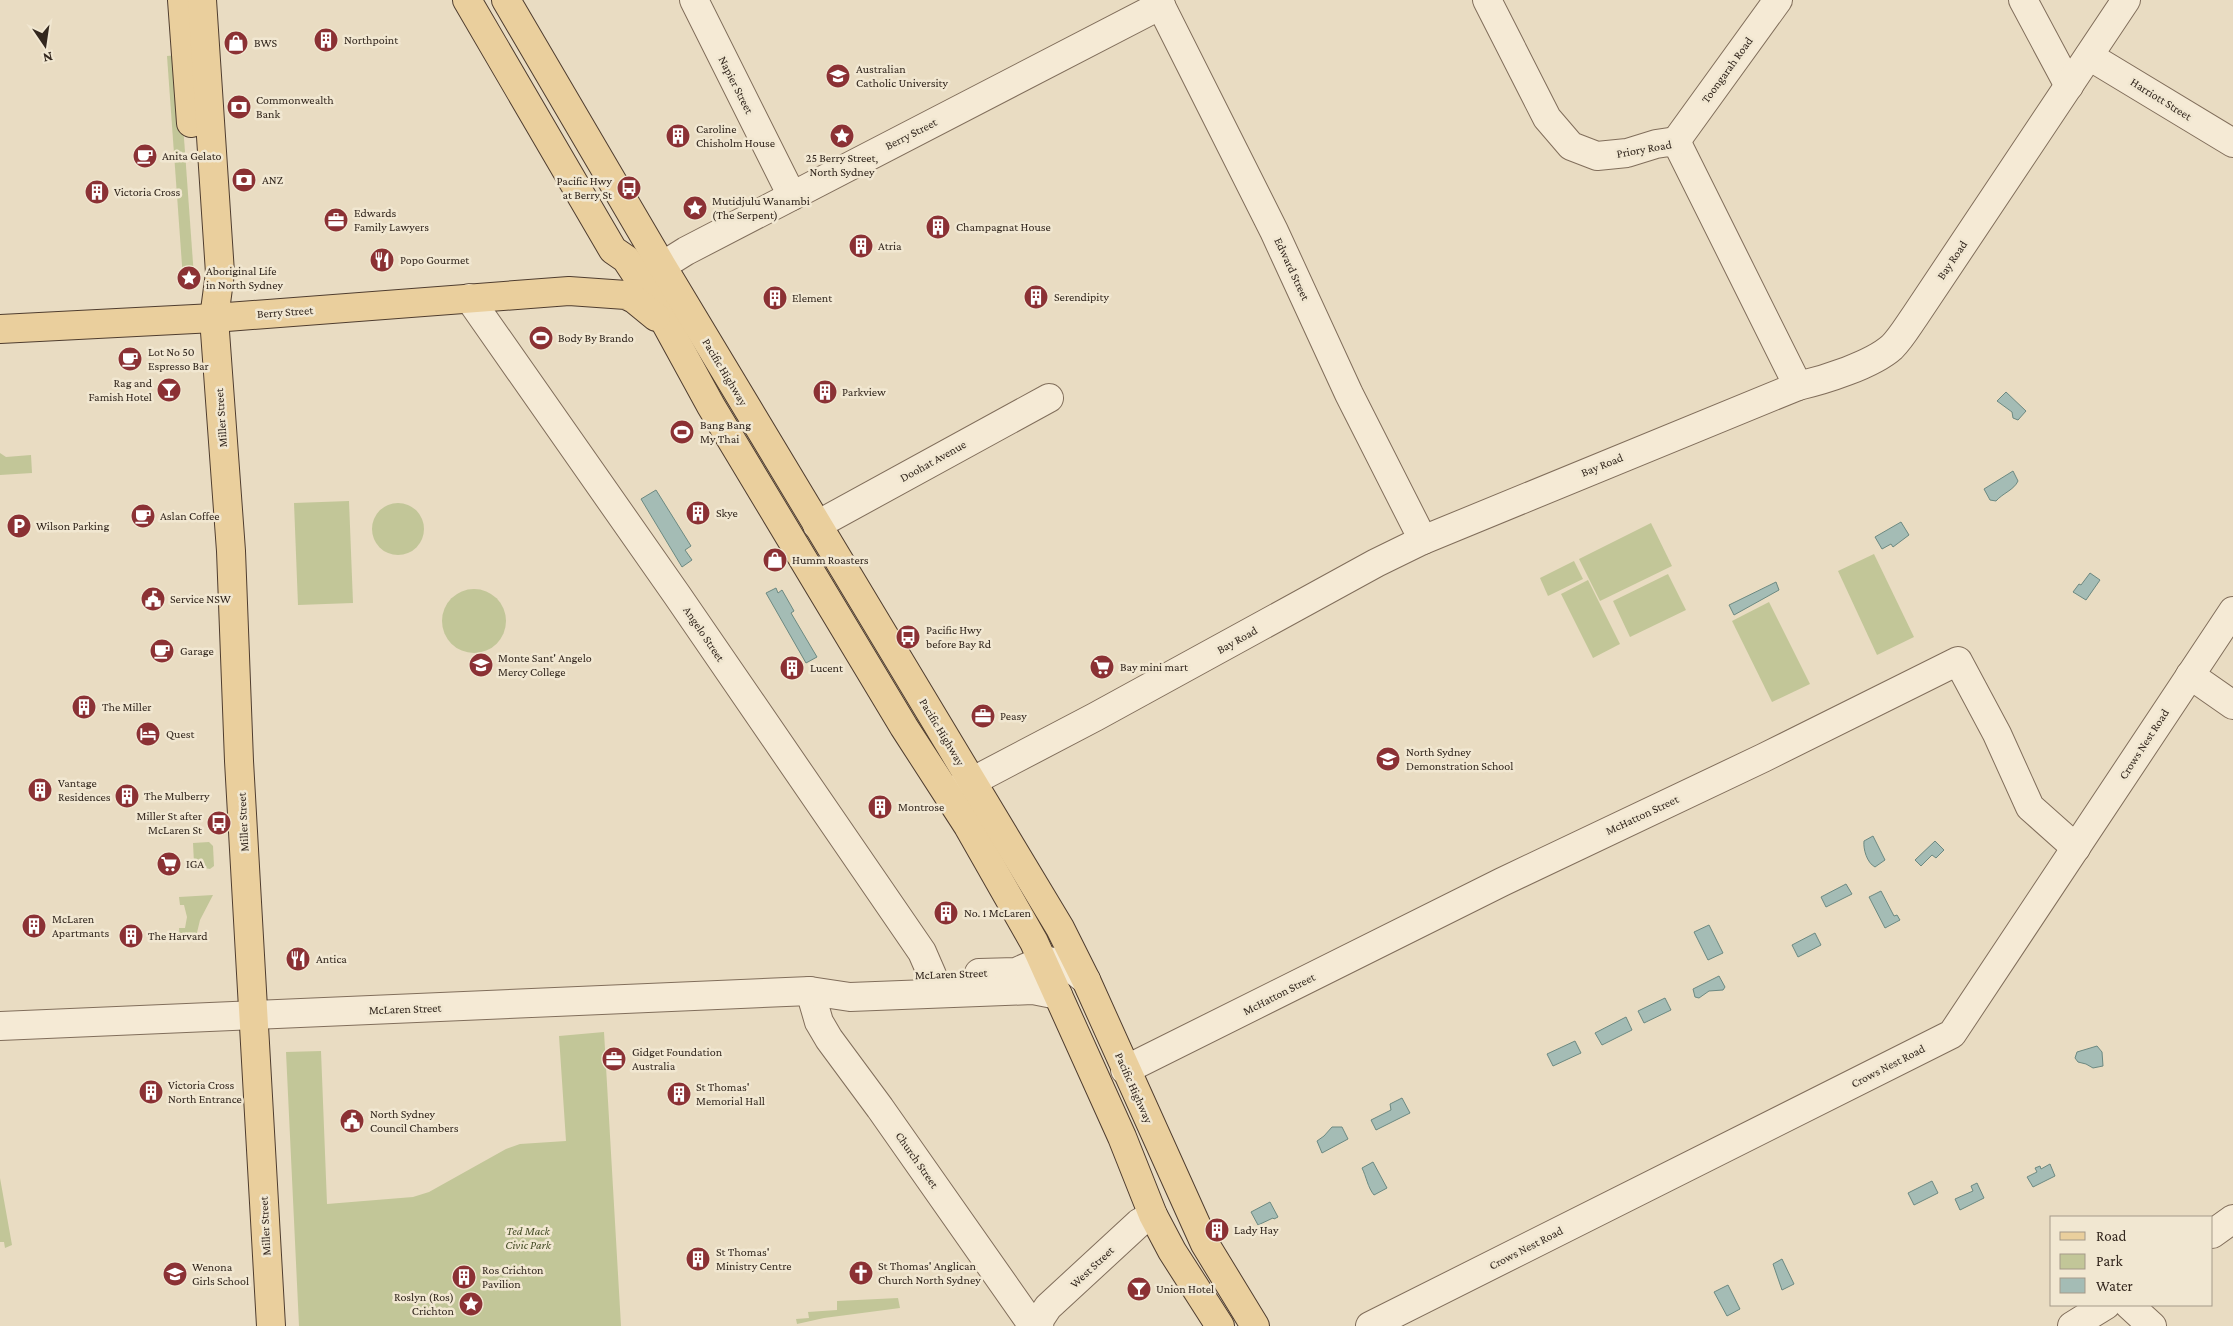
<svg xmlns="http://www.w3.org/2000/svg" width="2233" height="1326" viewBox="0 0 2233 1326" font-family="'Crimson Pro',serif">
<rect width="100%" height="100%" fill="#e9dcc2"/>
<g fill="#c2c698">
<path d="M178,55L194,277L183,279L167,56Z"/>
<path d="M0,453L6,457L31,455L32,473L0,475Z"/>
<path d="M349,501L353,603L298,605L294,503Z"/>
<circle cx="398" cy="529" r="26"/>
<path d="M1651,523L1672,566L1600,601L1579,559Z"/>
<path d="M1874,554L1914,637L1877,655L1838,571Z"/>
<path d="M1574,561L1583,579L1548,596L1540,578Z"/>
<path d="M1668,574L1686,610L1630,637L1613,601Z"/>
<path d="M1588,580L1620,644L1593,658L1561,594Z"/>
<circle cx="474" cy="621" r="32"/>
<path d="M1769,602L1810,684L1772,702L1732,621Z"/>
<path d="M209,842L213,846L214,866L210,869L199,867L194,863L193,843Z"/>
<path d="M213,895L200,920L195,941L180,942L179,928H185L187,917L184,905H180L179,897Z"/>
<path d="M604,1032L621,1326H299L286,1052L321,1051L327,1204L413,1197L429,1192L506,1149L520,1144L566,1141L559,1036Z"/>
<path d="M0,1178L12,1245L5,1248L4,1242H0Z"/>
<path d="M898,1298L900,1308L824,1318L797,1324L796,1319L809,1318L808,1312L837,1310V1301Z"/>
</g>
<g fill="#a4bcb5" stroke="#6c8981">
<path d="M2006,392L2026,411L2018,420L2013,418L2012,412L1997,401Z"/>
<path d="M2013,471L2018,481C2014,490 2003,493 1996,501L1990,500L1984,489Z"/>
<path d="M656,490L691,546L685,550L692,560L682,567L641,499Z"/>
<path d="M1901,522L1909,535L1893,547L1891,544L1882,549L1875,537Z"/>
<path d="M2090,573L2100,580L2086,600L2073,592L2079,584L2081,585Z"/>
<path d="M1776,582L1779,590L1734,615L1729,605Z"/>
<path d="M776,588L778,593L782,590L794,611L791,613L817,657L806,663L766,593Z"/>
<path d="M1873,836L1885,860L1875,867C1867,863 1863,849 1864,841Z"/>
<path d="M1935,841L1944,850L1936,858L1932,855L1921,866L1915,860Z"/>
<path d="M1846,884L1852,894L1826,907L1821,897Z"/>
<path d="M1881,891L1894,916L1897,915L1900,920L1885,928L1869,897Z"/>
<path d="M1709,925L1723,953L1708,960L1694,932Z"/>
<path d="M1815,933L1821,945L1798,957L1792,945Z"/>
<path d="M1719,976L1725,987L1723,990L1709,991L1699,998L1695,997L1693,989Z"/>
<path d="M1665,998L1671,1010L1644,1023L1638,1011Z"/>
<path d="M1626,1017L1632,1030L1602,1045L1595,1033Z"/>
<path d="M1575,1041L1581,1053L1553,1066L1547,1054Z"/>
<path d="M2097,1046L2102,1052L2103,1066L2093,1068L2086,1064L2078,1062L2075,1058L2077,1052Z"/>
<path d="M1402,1098L1410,1113L1376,1130L1371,1120L1391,1110L1390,1104Z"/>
<path d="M1332,1127H1342L1348,1139L1322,1153L1317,1141L1324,1136Z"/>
<path d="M1373,1162L1387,1188L1374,1195C1368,1188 1366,1176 1362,1168Z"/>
<path d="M2050,1164L2055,1176L2033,1187L2027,1177L2037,1172L2035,1168L2040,1166L2041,1169Z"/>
<path d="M1932,1181L1938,1193L1914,1205L1908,1193Z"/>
<path d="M1977,1183L1984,1198L1960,1210L1955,1199L1973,1191L1971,1186Z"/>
<path d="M1270,1202L1278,1217L1274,1219L1273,1218L1258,1225L1251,1212Z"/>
<path d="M1782,1259L1794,1284L1782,1290L1773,1264Z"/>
<path d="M1728,1285L1740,1309L1727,1316L1714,1292Z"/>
</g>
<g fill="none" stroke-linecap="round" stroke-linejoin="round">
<defs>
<g id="minor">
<path d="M694,0L792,196"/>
<path d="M1158,0L1274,231L1349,394L1423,540"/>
<path d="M1487,0L1547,118L1571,146L1597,156L1627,153L1656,144L1676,141L1798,386"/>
<path d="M2023,0L2069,86"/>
<path d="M2089,56L2233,143"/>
<path d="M1676,141L1778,0"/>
<path d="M662,266L686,251L1161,5"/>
<path d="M469,298L677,595L922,952L932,975"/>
<path d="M817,525L1049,398"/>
<path d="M2190,675L2233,705"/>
<path d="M952,792L1095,717L1376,563L1423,540L1798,386C1824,380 1872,365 1892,347C1901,338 1908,326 1915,316L2126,0"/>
<path d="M979,973L1016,972L1043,960L1066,964L1086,980"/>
<path d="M810,991L819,1022L829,1039L880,1108L1033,1326"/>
<path d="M0,1026L810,991L850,997L1033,990L1058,995"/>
<path d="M1125,1070L1502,882L1763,758L1958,661L1997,734L2030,807L2076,848"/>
<path d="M2212,1234L2233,1219"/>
<path d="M2129,1305L2152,1326"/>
<path d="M1039,1326L1040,1319L1048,1307L1139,1223L1153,1215"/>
<path d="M1370,1326L1952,1034L2233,611"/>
<path d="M2072,1326L2106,1305"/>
</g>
<g id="major">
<path d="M182,0L191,123"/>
<path d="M202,0L220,273L214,318L231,551L239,761L271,1326"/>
<path d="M467,0L613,250L626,259L653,300L711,406L904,727L968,826L1034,942L1122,1137L1153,1215L1172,1251L1220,1326"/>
<path d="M506,0L662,266L1060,928L1086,980L1205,1244L1255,1326"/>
<path d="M0,329L214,318L569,291L626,295L634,299L656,317"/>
</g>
</defs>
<use href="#minor" stroke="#816e5b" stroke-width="30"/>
<use href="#major" stroke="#4f3d2f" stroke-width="30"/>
<use href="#minor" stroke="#f5ead5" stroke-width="28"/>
<use href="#major" stroke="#eacf9d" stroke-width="28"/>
</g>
<defs>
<symbol id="building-disc" viewBox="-11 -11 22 22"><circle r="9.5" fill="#8b3134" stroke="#f1e7d1"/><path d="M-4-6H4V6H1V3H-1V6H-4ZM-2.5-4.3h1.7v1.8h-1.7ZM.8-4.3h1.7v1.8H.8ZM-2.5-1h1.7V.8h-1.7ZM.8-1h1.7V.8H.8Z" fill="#fff"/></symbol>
<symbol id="shop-disc" viewBox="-11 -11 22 22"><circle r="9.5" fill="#8b3134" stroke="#f1e7d1"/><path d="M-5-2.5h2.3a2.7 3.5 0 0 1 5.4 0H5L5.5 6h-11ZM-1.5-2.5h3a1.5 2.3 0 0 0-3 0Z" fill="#fff"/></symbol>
<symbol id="university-disc" viewBox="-11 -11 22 22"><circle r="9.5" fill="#8b3134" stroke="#f1e7d1"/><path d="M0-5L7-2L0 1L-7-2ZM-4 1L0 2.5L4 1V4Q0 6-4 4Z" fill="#fff"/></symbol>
<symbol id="bank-disc" viewBox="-11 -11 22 22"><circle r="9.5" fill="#8b3134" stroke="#f1e7d1"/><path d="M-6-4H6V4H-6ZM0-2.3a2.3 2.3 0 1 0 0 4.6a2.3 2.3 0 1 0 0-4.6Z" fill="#fff"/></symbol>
<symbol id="sight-disc" viewBox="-11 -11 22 22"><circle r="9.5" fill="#8b3134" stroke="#f1e7d1"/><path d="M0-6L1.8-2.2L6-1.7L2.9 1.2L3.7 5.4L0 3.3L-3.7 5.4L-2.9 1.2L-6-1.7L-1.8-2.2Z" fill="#fff"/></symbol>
<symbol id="cafe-disc" viewBox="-11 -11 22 22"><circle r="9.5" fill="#8b3134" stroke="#f1e7d1"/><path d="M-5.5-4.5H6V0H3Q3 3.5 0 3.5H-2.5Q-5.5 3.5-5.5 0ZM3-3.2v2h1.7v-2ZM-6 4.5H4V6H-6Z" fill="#fff"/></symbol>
<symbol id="bus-disc" viewBox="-11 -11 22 22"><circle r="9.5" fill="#8b3134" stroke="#f1e7d1"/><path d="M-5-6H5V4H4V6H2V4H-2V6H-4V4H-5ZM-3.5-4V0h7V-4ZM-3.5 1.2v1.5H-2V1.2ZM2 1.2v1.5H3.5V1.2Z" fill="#fff"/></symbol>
<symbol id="office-disc" viewBox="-11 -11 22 22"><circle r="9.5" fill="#8b3134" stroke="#f1e7d1"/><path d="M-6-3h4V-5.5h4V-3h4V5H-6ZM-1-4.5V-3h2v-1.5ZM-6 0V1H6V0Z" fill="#fff"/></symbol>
<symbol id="restaurant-disc" viewBox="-11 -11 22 22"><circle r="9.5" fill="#8b3134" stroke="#f1e7d1"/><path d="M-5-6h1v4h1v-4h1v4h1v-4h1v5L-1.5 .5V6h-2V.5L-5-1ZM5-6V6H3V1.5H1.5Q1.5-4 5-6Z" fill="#fff"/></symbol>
<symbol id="stadium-disc" viewBox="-11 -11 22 22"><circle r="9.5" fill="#8b3134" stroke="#f1e7d1"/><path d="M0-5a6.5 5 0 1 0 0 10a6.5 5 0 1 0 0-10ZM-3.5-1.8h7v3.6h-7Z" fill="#fff"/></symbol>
<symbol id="bar-disc" viewBox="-11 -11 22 22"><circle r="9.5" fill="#8b3134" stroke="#f1e7d1"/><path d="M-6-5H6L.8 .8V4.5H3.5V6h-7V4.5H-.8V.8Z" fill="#fff"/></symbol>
<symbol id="parking-disc" viewBox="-11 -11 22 22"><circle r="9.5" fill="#8b3134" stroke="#f1e7d1"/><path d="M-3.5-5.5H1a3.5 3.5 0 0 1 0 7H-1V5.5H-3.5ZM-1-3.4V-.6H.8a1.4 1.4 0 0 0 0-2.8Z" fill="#fff"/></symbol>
<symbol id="civic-disc" viewBox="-11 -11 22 22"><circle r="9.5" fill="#8b3134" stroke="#f1e7d1"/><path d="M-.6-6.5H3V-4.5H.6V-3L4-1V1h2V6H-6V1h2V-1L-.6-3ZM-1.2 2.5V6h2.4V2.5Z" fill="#fff"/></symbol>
<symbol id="school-disc" viewBox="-11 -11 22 22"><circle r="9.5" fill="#8b3134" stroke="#f1e7d1"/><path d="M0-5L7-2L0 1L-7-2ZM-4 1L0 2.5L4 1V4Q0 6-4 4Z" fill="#fff"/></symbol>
<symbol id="supermarket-disc" viewBox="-11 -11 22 22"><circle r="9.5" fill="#8b3134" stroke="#f1e7d1"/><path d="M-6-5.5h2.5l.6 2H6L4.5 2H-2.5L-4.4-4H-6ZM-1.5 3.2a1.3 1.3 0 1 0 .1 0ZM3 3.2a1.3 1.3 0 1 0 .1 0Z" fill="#fff"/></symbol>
<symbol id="hotel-disc" viewBox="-11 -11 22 22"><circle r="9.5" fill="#8b3134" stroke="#f1e7d1"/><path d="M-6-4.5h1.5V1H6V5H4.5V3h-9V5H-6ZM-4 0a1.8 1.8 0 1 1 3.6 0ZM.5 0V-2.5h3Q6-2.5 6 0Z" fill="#fff"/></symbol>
<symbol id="church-disc" viewBox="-11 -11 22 22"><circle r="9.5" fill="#8b3134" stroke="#f1e7d1"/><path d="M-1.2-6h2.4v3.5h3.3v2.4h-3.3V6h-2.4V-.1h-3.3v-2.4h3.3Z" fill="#fff"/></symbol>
</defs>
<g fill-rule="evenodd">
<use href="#building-disc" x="312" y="26" width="28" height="28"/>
<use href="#shop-disc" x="222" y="29" width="28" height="28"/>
<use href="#university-disc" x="824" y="62" width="28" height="28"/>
<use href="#bank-disc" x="225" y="93" width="28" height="28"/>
<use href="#building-disc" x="664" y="122" width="28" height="28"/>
<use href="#sight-disc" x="828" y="122" width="28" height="28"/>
<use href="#cafe-disc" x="131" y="142" width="28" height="28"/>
<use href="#bank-disc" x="230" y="166" width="28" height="28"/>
<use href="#bus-disc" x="615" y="174" width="28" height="28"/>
<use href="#building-disc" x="83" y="178" width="28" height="28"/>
<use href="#sight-disc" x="681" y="194" width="28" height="28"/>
<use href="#office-disc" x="322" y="206" width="28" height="28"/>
<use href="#building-disc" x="924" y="213" width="28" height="28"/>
<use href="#building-disc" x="847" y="232" width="28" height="28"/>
<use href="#restaurant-disc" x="368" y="246" width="28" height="28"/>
<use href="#sight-disc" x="175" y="264" width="28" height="28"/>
<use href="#building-disc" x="1022" y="283" width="28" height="28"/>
<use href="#building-disc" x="761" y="284" width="28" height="28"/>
<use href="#stadium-disc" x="527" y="324" width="28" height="28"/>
<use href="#cafe-disc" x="116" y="345" width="28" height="28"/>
<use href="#bar-disc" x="155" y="376" width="28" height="28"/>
<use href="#building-disc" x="811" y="378" width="28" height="28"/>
<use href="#stadium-disc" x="668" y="418" width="28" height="28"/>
<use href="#building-disc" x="684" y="499" width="28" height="28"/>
<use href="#cafe-disc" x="129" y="502" width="28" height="28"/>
<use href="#parking-disc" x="5" y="512" width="28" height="28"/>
<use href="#shop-disc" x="761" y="546" width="28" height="28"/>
<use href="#civic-disc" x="139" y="585" width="28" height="28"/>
<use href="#bus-disc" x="894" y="623" width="28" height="28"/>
<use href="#cafe-disc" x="148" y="637" width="28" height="28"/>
<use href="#school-disc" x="467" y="651" width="28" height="28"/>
<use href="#supermarket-disc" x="1088" y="653" width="28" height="28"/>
<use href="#building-disc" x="778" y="654" width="28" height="28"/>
<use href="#building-disc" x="70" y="693" width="28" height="28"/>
<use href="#office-disc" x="969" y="702" width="28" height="28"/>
<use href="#hotel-disc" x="134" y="720" width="28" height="28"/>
<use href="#school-disc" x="1374" y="745" width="28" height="28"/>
<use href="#building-disc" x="26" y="776" width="28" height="28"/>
<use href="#building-disc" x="113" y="782" width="28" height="28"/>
<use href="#building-disc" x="866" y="793" width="28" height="28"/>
<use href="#bus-disc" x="205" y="809" width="28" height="28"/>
<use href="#supermarket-disc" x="155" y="850" width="28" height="28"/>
<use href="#building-disc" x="932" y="899" width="28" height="28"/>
<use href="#building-disc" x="20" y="912" width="28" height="28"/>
<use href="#building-disc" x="117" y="922" width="28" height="28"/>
<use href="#restaurant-disc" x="284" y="945" width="28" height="28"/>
<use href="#office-disc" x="600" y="1045" width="28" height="28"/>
<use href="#building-disc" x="137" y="1078" width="28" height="28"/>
<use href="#building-disc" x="665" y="1080" width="28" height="28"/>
<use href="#civic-disc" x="338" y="1107" width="28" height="28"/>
<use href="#building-disc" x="1203" y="1216" width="28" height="28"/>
<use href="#building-disc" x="684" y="1245" width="28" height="28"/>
<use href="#church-disc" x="847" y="1259" width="28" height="28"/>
<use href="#school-disc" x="161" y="1260" width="28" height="28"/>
<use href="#building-disc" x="450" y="1263" width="28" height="28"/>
<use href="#bar-disc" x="1125" y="1275" width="28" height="28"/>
<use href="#sight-disc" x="457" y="1290" width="28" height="28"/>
</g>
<g text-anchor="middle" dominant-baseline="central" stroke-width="5" stroke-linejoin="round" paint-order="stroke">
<g font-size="12" fill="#33271e" stroke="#f1e7d1" text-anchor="start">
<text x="344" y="40">Northpoint</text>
<text x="254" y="43">BWS</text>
<text x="856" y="69">Australian<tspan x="856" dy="14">Catholic University</tspan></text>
<text x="256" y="100">Commonwealth<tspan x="256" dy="14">Bank</tspan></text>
<text x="696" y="129">Caroline<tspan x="696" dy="14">Chisholm House</tspan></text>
<text x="162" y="156">Anita Gelato</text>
<text x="842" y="158" text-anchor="middle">25 Berry Street,<tspan x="842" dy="14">North Sydney</tspan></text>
<text x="262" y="180">ANZ</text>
<text x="612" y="181" text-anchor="end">Pacific Hwy<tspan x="612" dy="14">at Berry St</tspan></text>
<text x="114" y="192">Victoria Cross</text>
<text x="712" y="201">Mutidjulu Wanambi<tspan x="712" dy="14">(The Serpent)</tspan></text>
<text x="354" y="213">Edwards<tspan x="354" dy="14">Family Lawyers</tspan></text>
<text x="956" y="227">Champagnat House</text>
<text x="878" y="246">Atria</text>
<text x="400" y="260">Popo Gourmet</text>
<text x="206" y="271">Aboriginal Life<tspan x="206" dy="14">in North Sydney</tspan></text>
<text x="1054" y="297">Serendipity</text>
<text x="792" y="298">Element</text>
<text x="558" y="338">Body By Brando</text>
<text x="148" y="352">Lot No 50<tspan x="148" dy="14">Espresso Bar</tspan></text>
<text x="152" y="383" text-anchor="end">Rag and<tspan x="152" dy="14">Famish Hotel</tspan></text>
<text x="842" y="392">Parkview</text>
<text x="700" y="425">Bang Bang<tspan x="700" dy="14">My Thai</tspan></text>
<text x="716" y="513">Skye</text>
<text x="160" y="516">Aslan Coffee</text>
<text x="36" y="526">Wilson Parking</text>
<text x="792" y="560">Humm Roasters</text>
<text x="170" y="599">Service NSW</text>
<text x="926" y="630">Pacific Hwy<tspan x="926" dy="14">before Bay Rd</tspan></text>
<text x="180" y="651">Garage</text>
<text x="498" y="658">Monte Sant' Angelo<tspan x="498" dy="14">Mercy College</tspan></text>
<text x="1120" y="667">Bay mini mart</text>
<text x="810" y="668">Lucent</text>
<text x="102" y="707">The Miller</text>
<text x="1000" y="716">Peasy</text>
<text x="166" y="734">Quest</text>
<text x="1406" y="752">North Sydney<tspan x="1406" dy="14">Demonstration School</tspan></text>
<text x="58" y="783">Vantage<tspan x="58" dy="14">Residences</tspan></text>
<text x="144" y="796">The Mulberry</text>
<text x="898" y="807">Montrose</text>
<text x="202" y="816" text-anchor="end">Miller St after<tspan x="202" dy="14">McLaren St</tspan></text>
<text x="186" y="864">IGA</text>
<text x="964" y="913">No. 1 McLaren</text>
<text x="52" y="919">McLaren<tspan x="52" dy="14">Apartmants</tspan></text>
<text x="148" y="936">The Harvard</text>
<text x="316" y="959">Antica</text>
<text x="632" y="1052">Gidget Foundation<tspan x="632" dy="14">Australia</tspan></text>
<text x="168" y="1085">Victoria Cross<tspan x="168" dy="14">North Entrance</tspan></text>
<text x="696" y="1087">St Thomas'<tspan x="696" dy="14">Memorial Hall</tspan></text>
<text x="370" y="1114">North Sydney<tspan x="370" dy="14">Council Chambers</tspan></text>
<text x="1234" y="1230">Lady Hay</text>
<text x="716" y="1252">St Thomas'<tspan x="716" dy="14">Ministry Centre</tspan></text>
<text x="878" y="1266">St Thomas' Anglican<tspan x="878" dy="14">Church North Sydney</tspan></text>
<text x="192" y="1267">Wenona<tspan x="192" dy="14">Girls School</tspan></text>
<text x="482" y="1270">Ros Crichton<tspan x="482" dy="14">Pavilion</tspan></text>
<text x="1156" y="1289">Union Hotel</text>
<text x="454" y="1297" text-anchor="end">Roslyn (Ros)<tspan x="454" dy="14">Crichton</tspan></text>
</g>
<g font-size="12" fill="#33271e" stroke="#f1e7d1">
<text transform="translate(1727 70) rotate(-54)">Toongarah Road</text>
<text transform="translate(736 85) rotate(63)">Napier Street</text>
<text transform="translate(2161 99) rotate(32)">Harriott Street</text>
<text transform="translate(911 134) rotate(-27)">Berry Street</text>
<text transform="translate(1644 149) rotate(-10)">Priory Road</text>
<text transform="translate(1952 260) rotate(-56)">Bay Road</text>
<text transform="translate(1292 269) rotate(65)">Edward Street</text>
<text transform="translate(285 312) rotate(-4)">Berry Street</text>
<text transform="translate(725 372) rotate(59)">Pacific Highway</text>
<text transform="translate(221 418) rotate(-94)">Miller Street</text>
<text transform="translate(933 461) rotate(-29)">Doohat Avenue</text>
<text transform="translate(1602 465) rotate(-22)">Bay Road</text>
<text transform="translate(704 634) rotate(56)">Angelo Street</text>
<text transform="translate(1237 640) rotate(-29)">Bay Road</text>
<text transform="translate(942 732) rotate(59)">Pacific Highway</text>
<text transform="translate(2144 744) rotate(-57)">Crows Nest Road</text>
<text transform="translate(1642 815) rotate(-25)">McHatton Street</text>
<text transform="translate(243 822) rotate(-93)">Miller Street</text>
<text transform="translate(951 974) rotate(-2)">McLaren Street</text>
<text transform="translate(1279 994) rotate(-27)">McHatton Street</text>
<text transform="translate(405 1009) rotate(-2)">McLaren Street</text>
<text transform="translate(1888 1066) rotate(-27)">Crows Nest Road</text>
<text transform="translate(1134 1088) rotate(66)">Pacific Highway</text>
<text transform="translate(917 1160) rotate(55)">Church Street</text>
<text transform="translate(265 1226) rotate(-93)">Miller Street</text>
<text transform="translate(1526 1248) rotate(-27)">Crows Nest Road</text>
<text transform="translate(1092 1267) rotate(-43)">West Street</text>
</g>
<g font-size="12" font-style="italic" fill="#454d26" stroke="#f1e7d1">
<text x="528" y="1231">Ted Mack<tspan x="528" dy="14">Civic Park</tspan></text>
</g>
</g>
<rect x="2050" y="1216" width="162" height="90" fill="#f1e7d1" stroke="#a59a89"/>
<rect x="2060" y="1232" width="25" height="8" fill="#eacf9d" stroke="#a59a89"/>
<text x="2096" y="1241" font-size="15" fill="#33271e">Road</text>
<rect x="2060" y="1254" width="25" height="15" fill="#c2c698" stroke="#a59a89"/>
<text x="2096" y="1266" font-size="15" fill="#33271e">Park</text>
<rect x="2060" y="1278" width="25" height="15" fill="#a4bcb5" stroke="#a59a89"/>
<text x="2096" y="1291" font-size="15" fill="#33271e">Water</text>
<g transform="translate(45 45) rotate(167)" stroke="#f1e7d1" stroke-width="4" paint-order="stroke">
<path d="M0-4L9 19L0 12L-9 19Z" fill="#33271e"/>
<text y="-8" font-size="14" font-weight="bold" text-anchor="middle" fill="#33271e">N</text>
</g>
</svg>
